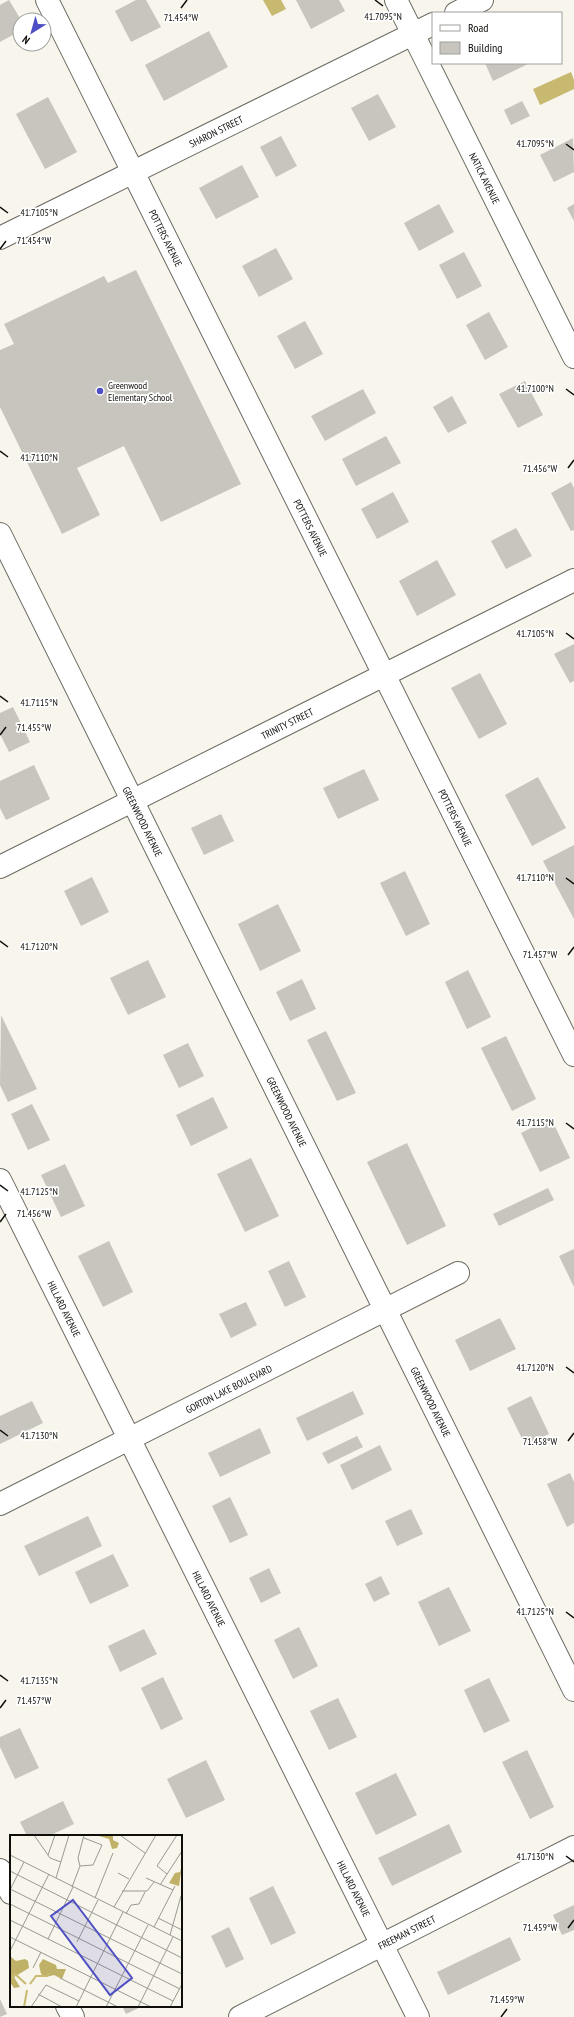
<svg xmlns="http://www.w3.org/2000/svg" width="574" height="2017" viewBox="0 0 574 2017" font-family="'PT Sans Narrow',sans-serif">
<rect width="100%" height="100%" fill="#f7f5ec"/>
<g fill="#c8b971">
<path d="M263,0H281L286,9L272,16Z"/>
<path d="M571,72L574,80V89L540,105L533,89Z"/>
</g>
<g fill="#c7c5bd">
<path d="M9,0L21,20L20,31L0,42V5Z"/>
<path d="M136,0H146L161,27L131,42L115,11Z"/>
<path d="M296,0H339L345,11L311,29Z"/>
<path d="M209,31L228,67L164,101L145,65Z"/>
<path d="M485,63H530L493,81Z"/>
<path d="M378,94L396,127L369,141L351,108Z"/>
<path d="M48,97L77,152L45,169L16,114Z"/>
<path d="M522,101L530,116L511,125L504,110Z"/>
<path d="M281,136L297,166L276,177L260,147Z"/>
<path d="M573,138L574,172L554,182L540,155Z"/>
<path d="M242,165L259,197L216,219L199,188Z"/>
<path d="M439,204L454,232L419,251L404,223Z"/>
<path d="M574,204V221L567,208Z"/>
<path d="M276,248L293,279L259,297L242,266Z"/>
<path d="M464,252L482,286L457,299L439,265Z"/>
<path d="M136,270L241,484L161,522L124,446L77,468L100,515L62,534L0,407V350L14,344L4,324L104,276L108,283Z"/>
<path d="M489,312L508,347L485,360L466,325Z"/>
<path d="M305,321L323,354L295,369L277,336Z"/>
<path d="M525,381L543,415L518,428L499,394Z"/>
<path d="M363,389L376,413L325,441L311,416Z"/>
<path d="M452,396L467,423L448,433L433,407Z"/>
<path d="M386,436L401,463L356,486L342,459Z"/>
<path d="M571,482L574,488V530L571,531L551,493Z"/>
<path d="M393,492L409,522L377,539L361,509Z"/>
<path d="M516,528L532,556L506,569L491,541Z"/>
<path d="M437,560L456,595L417,616L399,581Z"/>
<path d="M574,644V681L570,683L554,654Z"/>
<path d="M480,673L507,724L479,739L451,688Z"/>
<path d="M13,707L30,742L9,752L0,734V713Z"/>
<path d="M34,765L50,799L6,820L0,808V781Z"/>
<path d="M364,769L379,800L338,819L323,788Z"/>
<path d="M538,777L566,828L532,846L505,795Z"/>
<path d="M221,814L234,841L204,855L191,828Z"/>
<path d="M574,845V919L543,861Z"/>
<path d="M405,871L430,924L406,936L380,883Z"/>
<path d="M92,877L109,912L81,926L64,891Z"/>
<path d="M278,904L301,951L260,971L238,924Z"/>
<path d="M148,960L166,997L128,1015L110,978Z"/>
<path d="M468,970L491,1017L467,1029L445,982Z"/>
<path d="M302,979L316,1009L290,1021L276,992Z"/>
<path d="M1,1015L37,1089L8,1102L0,1085Z"/>
<path d="M326,1031L356,1093L337,1101L307,1040Z"/>
<path d="M506,1036L536,1099L512,1111L481,1048Z"/>
<path d="M188,1043L204,1076L179,1088L163,1055Z"/>
<path d="M213,1097L228,1128L191,1146L176,1115Z"/>
<path d="M32,1104L50,1140L28,1150L11,1114Z"/>
<path d="M551,1118L570,1158L540,1172L521,1133Z"/>
<path d="M407,1143L446,1226L407,1245L367,1162Z"/>
<path d="M251,1158L279,1216L245,1232L217,1174Z"/>
<path d="M65,1164L85,1206L61,1217L41,1175Z"/>
<path d="M548,1188L554,1200L499,1226L493,1214Z"/>
<path d="M109,1241L133,1292L103,1307L78,1256Z"/>
<path d="M574,1249V1287L559,1256Z"/>
<path d="M289,1261L306,1297L285,1307L268,1271Z"/>
<path d="M246,1302L257,1325L231,1338L219,1314Z"/>
<path d="M500,1318L516,1349L470,1371L455,1340Z"/>
<path d="M353,1391L364,1414L307,1441L296,1418Z"/>
<path d="M531,1396L549,1434L525,1445L507,1408Z"/>
<path d="M32,1401L43,1423L0,1444V1416Z"/>
<path d="M260,1428L271,1453L220,1477L208,1453Z"/>
<path d="M357,1436L363,1447L328,1464L322,1453Z"/>
<path d="M380,1445L392,1470L352,1490L340,1465Z"/>
<path d="M570,1473L574,1482V1523L567,1527L547,1484Z"/>
<path d="M230,1497L248,1535L230,1543L212,1506Z"/>
<path d="M411,1509L423,1534L397,1546L385,1521Z"/>
<path d="M88,1516L102,1546L39,1576L24,1546Z"/>
<path d="M113,1554L129,1586L90,1604L75,1572Z"/>
<path d="M269,1568L281,1593L261,1603L249,1578Z"/>
<path d="M381,1576L390,1594L374,1602L365,1584Z"/>
<path d="M449,1587L471,1631L439,1646L418,1602Z"/>
<path d="M299,1627L318,1666L293,1679L274,1640Z"/>
<path d="M144,1629L157,1654L120,1672L108,1646Z"/>
<path d="M163,1677L183,1719L161,1730L141,1688Z"/>
<path d="M489,1678L510,1721L484,1733L464,1690Z"/>
<path d="M338,1698L357,1737L329,1750L310,1711Z"/>
<path d="M20,1728L39,1768L15,1779L0,1747V1737Z"/>
<path d="M527,1750L554,1807L530,1819L502,1762Z"/>
<path d="M206,1760L225,1800L186,1818L167,1779Z"/>
<path d="M396,1773L417,1815L376,1835L355,1793Z"/>
<path d="M63,1801L74,1824L49,1836H27L20,1822Z"/>
<path d="M449,1824L462,1852L392,1886L378,1858Z"/>
<path d="M273,1886L296,1933L271,1945L249,1898Z"/>
<path d="M574,1905V1930L562,1935L553,1915Z"/>
<path d="M229,1927L244,1959L226,1968L211,1936Z"/>
<path d="M510,1937L521,1960L448,1995L437,1972Z"/>
<path d="M0,1999L7,2014L0,2017Z"/>
<path d="M122,2006H143L126,2014Z"/>
</g>
<g fill="none" stroke-linecap="round" stroke-linejoin="round">
<defs>
<g id="minor">
<path id="s1" d="M47,0L574,1055"/>
<path id="s2" d="M396,0L574,357"/>
<path d="M456,13L482,0"/>
<path id="s3" d="M0,238L433,24"/>
<path id="s4" d="M0,534L574,1690"/>
<path id="s5" d="M0,867L574,580"/>
<path id="s6" d="M0,1180L418,2017"/>
<path id="s7" d="M0,1504L458,1273"/>
<path d="M0,1870L11,1893"/>
<path d="M67,2006L73,2017"/>
<path id="s8" d="M240,2017L574,1847"/>
</g>
</defs>
<use href="#minor" stroke="#6c6b63" stroke-width="24"/>
<use href="#minor" stroke="#fff" stroke-width="22"/>
</g>
<path fill="none" stroke="#0f0e0b" stroke-width="1.5" d="M375,0L383,6M181,8L187,0M566,144L574,150M0,207L8,213M0,249L6,241M566,389L574,395M0,451L8,457M568,468L574,460M566,633L574,639M0,696L8,702M0,735L6,727M566,878L574,884M0,941L8,947M568,955L574,947M566,1123L574,1129M0,1185L8,1191M0,1222L6,1214M566,1367L574,1373M0,1430L8,1436M568,1441L574,1433M566,1612L574,1618M0,1675L8,1681M0,1708L6,1700M566,1856L574,1862M568,1928L574,1920M501,2017L507,2009"/>
<circle fill="#4e4fc5" stroke="#fff" stroke-width="1.5" cx="100" cy="391" r="4"/>
<g text-anchor="middle" dominant-baseline="central" stroke-width="3.5" stroke-linejoin="round" paint-order="stroke">
<g font-size="10" fill="#0f0e0b" stroke="#fff">
<text stroke="none"><textPath href="#s3" startOffset="241">SHARON STREET</textPath></text>
<text stroke="none"><textPath href="#s2" startOffset="199">NATICK AVENUE</textPath></text>
<text stroke="none"><textPath href="#s1" startOffset="266">POTTERS AVENUE</textPath></text>
<text stroke="none"><textPath href="#s1" startOffset="590">POTTERS AVENUE</textPath></text>
<text stroke="none"><textPath href="#s5" startOffset="321">TRINITY STREET</textPath></text>
<text stroke="none"><textPath href="#s1" startOffset="914">POTTERS AVENUE</textPath></text>
<text stroke="none"><textPath href="#s4" startOffset="321">GREENWOOD AVENUE</textPath></text>
<text stroke="none"><textPath href="#s4" startOffset="645">GREENWOOD AVENUE</textPath></text>
<text stroke="none"><textPath href="#s6" startOffset="144">HILLARD AVENUE</textPath></text>
<text stroke="none"><textPath href="#s7" startOffset="256">GORTON LAKE BOULEVARD</textPath></text>
<text stroke="none"><textPath href="#s4" startOffset="969">GREENWOOD AVENUE</textPath></text>
<text stroke="none"><textPath href="#s6" startOffset="468">HILLARD AVENUE</textPath></text>
<text stroke="none"><textPath href="#s6" startOffset="792">HILLARD AVENUE</textPath></text>
<text stroke="none"><textPath href="#s8" startOffset="187">FREEMAN STREET</textPath></text>
</g>
<g font-size="10" fill="#0f0e0b" stroke="#fff" text-anchor="start">
<text x="108" y="385">Greenwood<tspan x="108" dy="12">Elementary School</tspan></text>
</g>
</g>
<g transform="translate(10 1835)">
<rect width="172" height="172" fill="#f7f5ec"/>
<path d="M86,0H103V5L109,8L107,13L102,14L99,4ZM172,30L169,51L159,48L165,38L170,37ZM0,121L6,126L15,124L18,126L19,133L4,142L10,152L4,153L0,147ZM33,124L46,130L47,134H56L52,144L44,140L36,142L31,139L29,130Z" fill="#c0b169"/>
<path fill="none" stroke="#c8b971" stroke-width="2" d="M0,140L3,143L5,139L16,149M20,149L26,141H37L39,138M14,172L17,155"/>
<path fill="none" stroke="#9a9992" stroke-width="1" d="M24,0L40,23L51,27M110,0L135,18M0,20L172,106M38,20L45,0M70,31L83,30L92,10L74,3M0,36L172,123M108,38L119,44M157,39L147,31L167,0M46,43L59,0M136,43L163,55M150,50L172,16M62,52L70,31L68,23L74,0M0,54L172,139M0,55L14,27M112,56H137L144,47M85,63L103,18M0,69L170,154M104,72L146,0M116,79L121,70L129,69L135,57M148,83L172,95M0,85L163,166M144,92L165,51M160,100L171,61M0,102L141,172M38,104L63,52M67,107L88,65M0,116L39,39M23,133L31,117M50,143L108,172M28,159L52,172M21,172L36,150L69,166M66,172L113,77M96,172L138,90M128,172L163,102M160,172L172,149"/>
<path fill="#4e4fc5" fill-opacity="0.15" stroke="#4e4fc5" stroke-width="2" d="M63,65L122,143L100,160L41,81Z"/>
<rect width="172" height="172" fill="none" stroke="#0f0e0b" stroke-width="2"/>
</g>
<g font-size="10" text-anchor="middle" fill="#0f0e0b" stroke="#fff" stroke-width="3.5" stroke-linejoin="round" paint-order="stroke">
<text x="383" y="20">41.7095°N</text>
<text x="181" y="21">71.454°W</text>
<text x="535" y="147">41.7095°N</text>
<text x="39" y="216">41.7105°N</text>
<text x="34" y="244">71.454°W</text>
<text x="535" y="392">41.7100°N</text>
<text x="39" y="461">41.7110°N</text>
<text x="540" y="472">71.456°W</text>
<text x="535" y="637">41.7105°N</text>
<text x="39" y="706">41.7115°N</text>
<text x="34" y="731">71.455°W</text>
<text x="535" y="881">41.7110°N</text>
<text x="39" y="950">41.7120°N</text>
<text x="540" y="958">71.457°W</text>
<text x="535" y="1126">41.7115°N</text>
<text x="39" y="1195">41.7125°N</text>
<text x="34" y="1217">71.456°W</text>
<text x="535" y="1371">41.7120°N</text>
<text x="39" y="1439">41.7130°N</text>
<text x="540" y="1445">71.458°W</text>
<text x="535" y="1615">41.7125°N</text>
<text x="39" y="1684">41.7135°N</text>
<text x="34" y="1704">71.457°W</text>
<text x="535" y="1860">41.7130°N</text>
<text x="540" y="1931">71.459°W</text>
<text x="507" y="2003">71.459°W</text>
</g>
<rect x="432" y="12" width="130" height="52" fill="#ffffff" stroke="#9f9f9d"/>
<rect x="440" y="25" width="20" height="6" fill="#ffffff" stroke="#9f9f9d"/>
<text x="468" y="32" font-size="12" fill="#0f0e0b">Road</text>
<rect x="440" y="42" width="20" height="12" fill="#c7c5bd" stroke="#9f9f9d"/>
<text x="468" y="52" font-size="12" fill="#0f0e0b">Building</text>
<g transform="translate(32 32) rotate(217)"><circle r="19" fill="#ffffff" stroke="#9f9f9d"/>
<path d="M0-3L7 15L0 10L-7 15Z" fill="#4e4fc5"/>
<text y="-6" font-size="11" font-weight="bold" text-anchor="middle" fill="#0f0e0b">N</text>
</g>
</svg>
